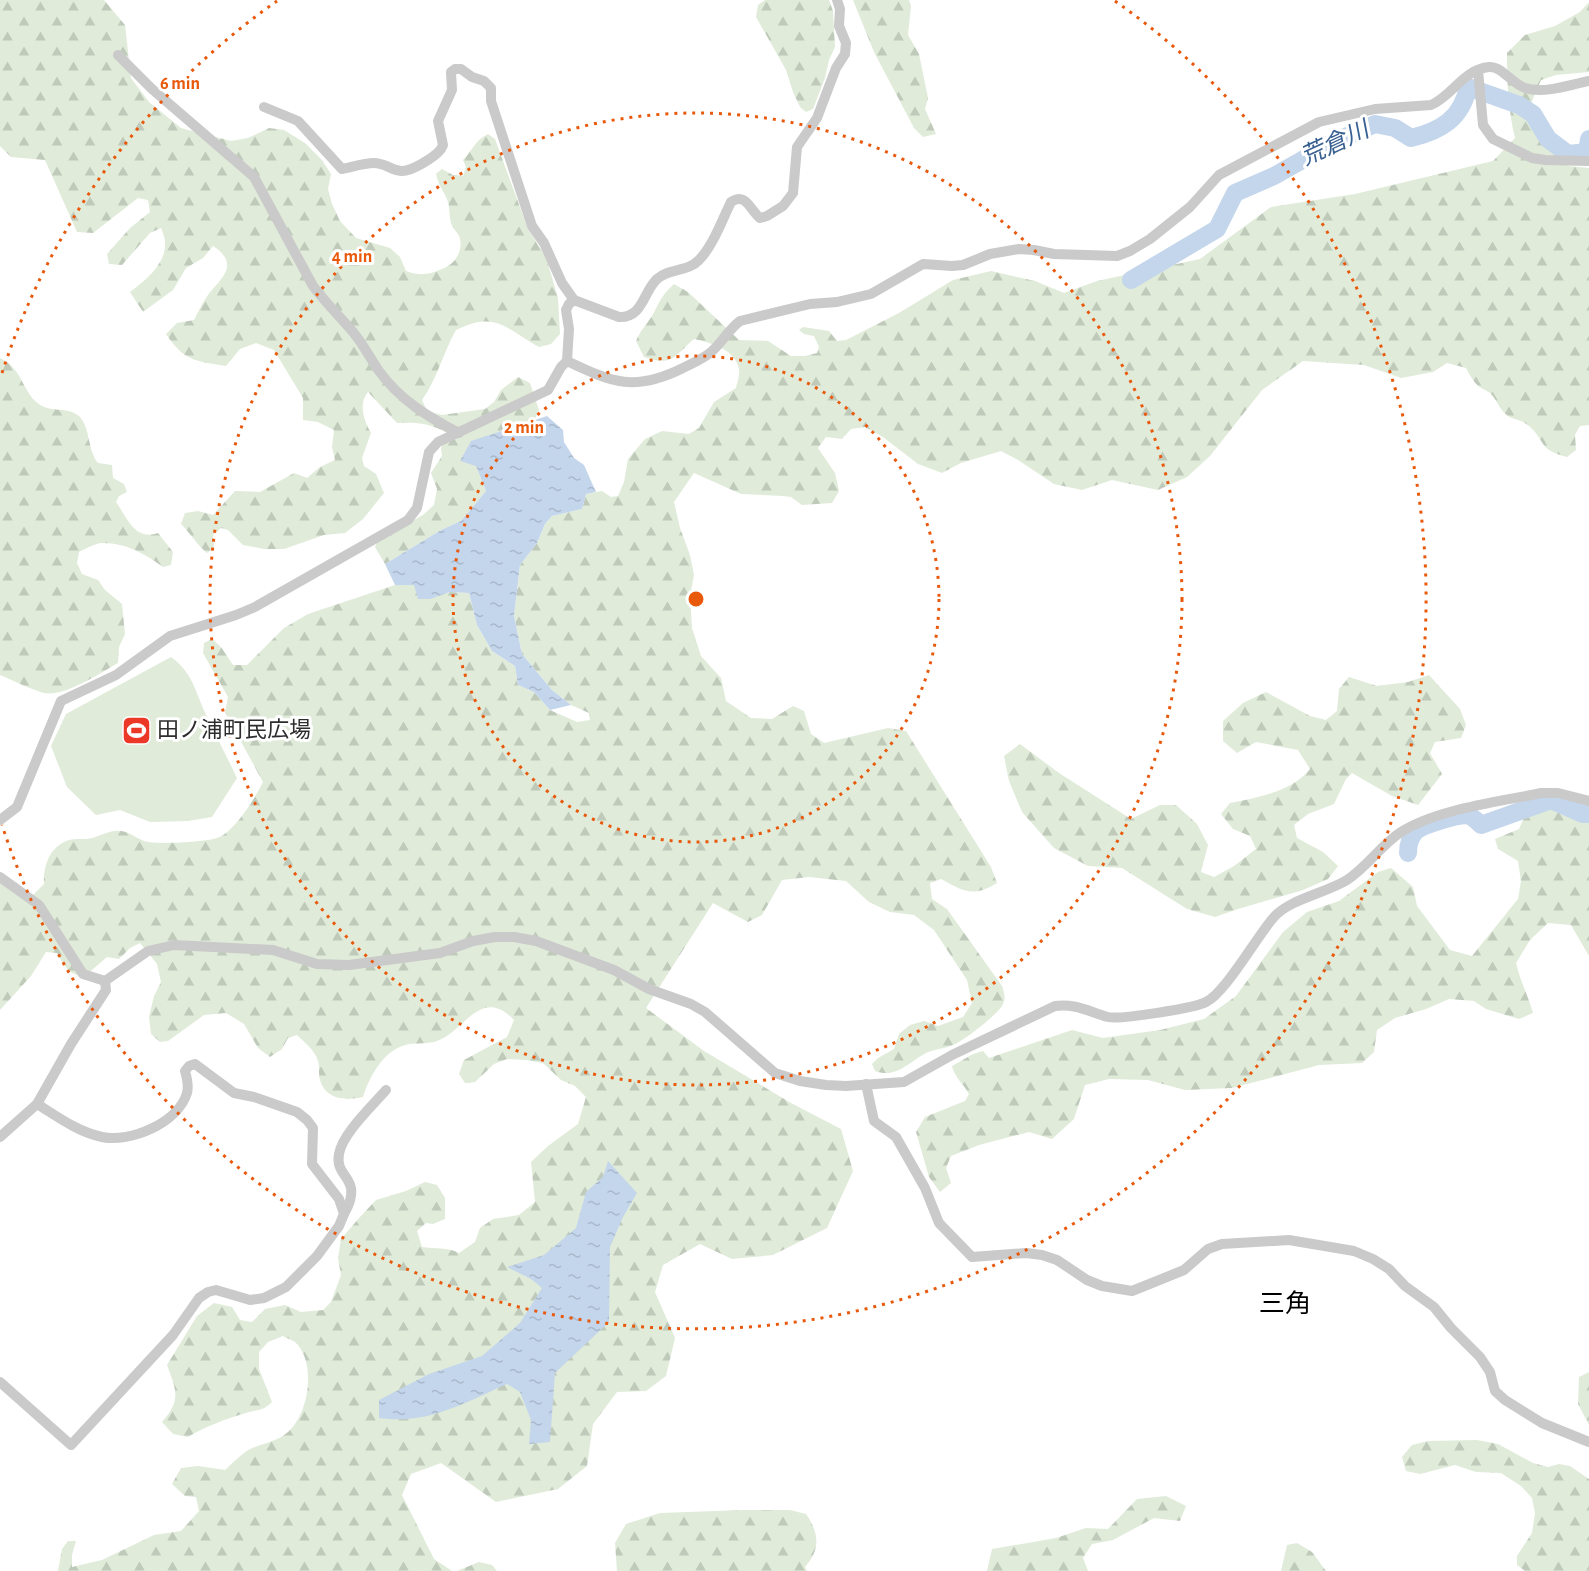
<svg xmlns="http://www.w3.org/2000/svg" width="1589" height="1571" viewBox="0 0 1589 1571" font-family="'Alegreya Sans','Noto Sans JP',sans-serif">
<defs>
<pattern id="forest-firs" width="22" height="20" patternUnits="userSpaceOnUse" patternTransform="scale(1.5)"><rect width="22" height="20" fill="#e0ebd9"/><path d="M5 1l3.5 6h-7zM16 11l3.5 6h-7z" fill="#c0cabb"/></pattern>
<pattern id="water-ripples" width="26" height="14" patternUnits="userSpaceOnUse" patternTransform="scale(1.5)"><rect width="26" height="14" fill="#c4d6ec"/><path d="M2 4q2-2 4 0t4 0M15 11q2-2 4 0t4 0" fill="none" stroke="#a9b8cb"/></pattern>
</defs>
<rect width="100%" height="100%" fill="#fff"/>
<g fill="url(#forest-firs)">
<path d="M0,0H104L125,25L131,78L149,102L181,128L231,141L248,138L269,128L284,130L305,143L322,160L331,174L328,189L332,204L340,221L356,238L390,248L400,257L406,271C420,276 428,275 442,269C454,265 463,252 460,239C459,233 453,229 451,223C449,215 450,206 447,199C443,190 438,184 436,174L442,169L453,175L463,176L466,167L463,160C473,150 475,140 488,134L495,139L528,229L546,257L558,298L560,334L551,344L539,347C506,329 496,310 456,330C443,353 437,379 422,400L427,411L442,415L485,409L494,402L501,390L518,377L530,383L539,410L534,421L503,429L476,466L486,491L461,521L441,530L385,564L375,547L377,541L423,515L434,505L437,489L431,473L442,456L441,448L447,433C430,423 416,422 397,423L368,392C358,404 364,421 371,433L362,458L364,466L376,474L384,493L363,519L345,533L324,535L284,549H264L243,545L228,530L221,528L213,535L214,548L207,553C197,545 191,534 181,524L185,513L198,511L213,515L235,491L260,492L294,473L307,478L320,467L335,460L332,447L334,430L318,422L303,420V398L274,350L256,343L240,349L226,366C195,361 184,361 166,334L177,323L194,320C198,313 201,305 206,298C218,280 243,266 213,246L203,258L186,268L173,290L143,312L130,292C145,281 167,263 165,242C165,238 163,233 161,228L150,233L122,265L109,264L107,254L130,228L150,212L148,200L138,198L93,233L77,232L45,160L11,157L0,146Z"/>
<path d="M765,0H829L833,11L835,47L829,60L825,78L813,109L806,112L800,107L793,92L786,70L756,17L758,5Z"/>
<path d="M853,0H909L911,6L908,35L919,54L928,98L925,109L936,134L923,137L914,128L874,52Z"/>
<path d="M1589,2V72L1556,75L1541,80L1532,101L1540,136L1569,166L1589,168V425L1580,426L1575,435L1576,450L1567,457C1537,449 1547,442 1529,426C1519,418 1516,421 1508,416C1500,411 1497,400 1491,394C1488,391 1487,391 1483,389C1475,385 1470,376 1466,368L1447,363L1433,372L1401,378L1364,365L1303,361L1262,390L1210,456L1187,477L1158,490L1112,480L1082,490L1054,484L1018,460L1001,451L961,463L942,473L918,464L883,437L865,427L851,429L842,439L826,437L818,448L835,473L839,491L832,503L802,505L791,497L783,496L741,494L694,473L674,502L680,528L690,555L694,575L690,596L692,628L701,656L721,678L726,701L751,718L772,719L793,706L804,711L811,734L824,743L888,728L906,731L991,867L997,883C973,898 963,891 941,879L930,883L932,899L947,909L1002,986C1004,992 1006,998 1003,1004C1000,1013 962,1042 953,1045C944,1049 934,1049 926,1053C909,1062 896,1079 875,1071L872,1064L878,1058L894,1049L899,1034L910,1025L924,1021L938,1026L963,1017L972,1003L967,980L934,930L914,915L890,912L869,902L846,881L809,877L782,880L762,915L748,922L713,903L646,1008L704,1051L791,1103L841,1129L853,1171L827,1228L773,1255L732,1259L700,1244L663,1265L655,1292L675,1338L666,1376L646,1391L617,1392L593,1424L587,1466L558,1489L496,1502L441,1463L411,1474L402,1495L434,1559L452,1571H58L62,1549L68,1541H76L72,1555V1567L102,1560L154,1535L181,1531L199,1511L196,1497L185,1496L172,1484L181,1468L198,1466L225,1470C233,1463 241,1454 250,1449C263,1443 277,1442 288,1432C309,1414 317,1362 295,1342C292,1340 286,1338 283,1336L268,1342L259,1352V1369L272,1402C262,1412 258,1409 246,1413C226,1419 206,1426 188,1437L173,1434L162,1422C181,1400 177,1392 167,1365L197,1316L214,1303L232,1307L240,1320L252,1322L265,1309L285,1305L301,1312L323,1310L331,1302L341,1275L338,1258L341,1239L360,1217L376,1200L406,1191L425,1182L437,1185L445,1198V1219L433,1224L426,1223L417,1231L422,1247C435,1249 447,1247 459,1253L475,1242L480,1228L493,1219L519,1215L535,1202L531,1162L548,1146L578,1124L586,1097L575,1086L561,1080L543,1063L526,1060L507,1059L494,1064L475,1082L465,1083L459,1074L464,1060L507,1037L514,1020C481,985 464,1032 437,1041C428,1044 418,1043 409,1044C384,1049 370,1075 363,1097C346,1101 326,1100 320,1080C318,1074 320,1067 318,1061C315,1050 304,1042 297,1035L288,1038L282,1049L270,1057L258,1048L244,1024L226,1013L204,1015L168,1041L160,1042L151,1034L149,1017L154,996L161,982L157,964L140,943L130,948L119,959L107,957L85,976C70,976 64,966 57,953L46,952L31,976L0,1010V880L33,895L44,884C43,866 50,846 69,840C76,838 85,840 92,838C99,836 107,832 114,831C126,829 134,837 144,841C156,845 205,842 217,838C234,833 255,798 263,782L225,712L228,697L203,653L204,643L212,639L221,647L233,665H247L284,628L308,614L395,585L414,584L430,598L450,592L469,593L477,625L492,651L515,666L518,685L534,692L550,710L577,722L590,720L589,713L571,705L552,690L522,654L514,616L520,565L537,543L545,524L552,516L582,509L586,494L602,491L611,497L618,496L624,482L628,459L645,439L662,431L689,434L699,428L714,402L736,388C737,383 740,375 739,369C735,349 711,343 694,339C674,356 673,367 644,357L636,341C640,331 646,325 652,316C660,302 660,297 674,284L688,292L739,340L768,341L791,356H805L817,353L819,347L814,336L804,334L799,330L803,327L829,331L837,341L846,340L899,313L953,280L991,271L1035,281L1064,293L1097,281L1200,259L1271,207L1355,194L1493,161L1515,138C1508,109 1507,82 1507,53L1525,35L1555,26L1580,12Z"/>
<path d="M0,358C21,368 21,386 35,401C50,415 66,405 79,416C91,428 87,450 98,463L112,465L113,478L124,484L127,492L119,496L116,502C128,519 135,541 158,533L173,552L171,565L163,567C146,554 124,542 101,543C94,544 85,549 79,552L77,563L82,574L98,580L105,590L122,604L125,634L119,647L118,663C100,673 65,697 44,693C30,689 14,681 0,675Z"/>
<path d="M1429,675L1460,709L1466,725L1461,738L1435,742L1430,753L1442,774L1418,805L1392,796L1352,773L1346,779L1334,804L1308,814L1294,825L1297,838L1323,852L1338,866L1328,879L1303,890L1238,909L1215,917L1187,909L1122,868L1088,866L1054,848L1022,812L1009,781L1004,756L1020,744L1059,773L1131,819L1160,805H1176L1197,824L1208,845L1201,872L1214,877L1234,866L1256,849L1250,836L1233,829L1221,814L1230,803C1259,797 1291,792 1310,769L1298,750L1256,742L1237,753L1223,741V721L1243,703L1266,692L1310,716L1326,720L1337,711L1339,689L1349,677L1377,686L1408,682Z"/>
<path d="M1555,808L1580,819H1589V956L1571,925L1548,923L1530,940L1516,963C1520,981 1528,995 1533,1013L1519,1019L1486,1009L1474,1001L1449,999L1426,1009L1395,1018L1377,1030L1374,1052L1362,1063L1319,1065L1232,1088L1185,1090L1148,1080L1109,1079L1085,1085L1074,1119L1052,1139L1029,1132L979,1145L951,1156L946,1168L951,1183L940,1192L929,1177L916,1132L925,1117L965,1101L969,1094C964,1084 954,1077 952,1066L973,1054L983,1051L989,1058L1072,1030L1103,1038L1160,1030L1204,1019L1236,996L1283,932L1307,912L1339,901L1378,872L1391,868L1413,887L1417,906L1450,950L1472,956L1518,899L1521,881L1518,861L1498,849L1495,839L1519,829L1526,813Z"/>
<path d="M1589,1372V1425L1578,1404L1579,1377Z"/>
<path d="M1477,1440L1498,1444L1533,1463L1548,1467L1559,1464L1570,1466L1589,1479V1571H1525L1517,1565V1556L1532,1533L1535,1513L1532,1498L1521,1486L1501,1473L1476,1472L1455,1465L1420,1474L1406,1471L1402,1457L1412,1445L1428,1441Z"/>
<path d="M1166,1496L1186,1506L1180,1521L1154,1518L1113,1540L1092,1544L1083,1558L1088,1571H987L992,1549L1056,1538L1086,1528L1108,1529L1137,1499Z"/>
<path d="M745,1510H790L806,1514C819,1533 821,1549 805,1567L807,1571H617L615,1543L626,1524L660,1513Z"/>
<path d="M1297,1543L1312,1552L1326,1571H1281L1287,1545Z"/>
<path d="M479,1562L492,1565L497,1571H457Z"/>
</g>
<path fill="#e0ebd9" d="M171,657C193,673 195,691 206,715C216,736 227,757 237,778L212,817L188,821L150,822L120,810L96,815L67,787L51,746L66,714Z"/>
<g fill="url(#water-ripples)">
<path d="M547,416L563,430L564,442L574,458L584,465L596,492L586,494L582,509L552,516L545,524L537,543L520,565L514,616L522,654L552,690L571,705L550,710L534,692L518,685L515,666L492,651L477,625L469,593L450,592L430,599H418L414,585H395L385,564L441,530L461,521L486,491L476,466L460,461L471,441Z"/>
<path d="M608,1161L637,1193L623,1217L610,1247L609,1322L555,1373L550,1442L529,1444L531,1420L520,1392L507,1384C464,1403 428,1425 379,1418V1400L429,1374L482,1356L520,1323L542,1288L531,1279L507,1267L544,1255L576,1228L586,1192L603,1177Z"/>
</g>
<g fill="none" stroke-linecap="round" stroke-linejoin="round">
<g stroke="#c4d6ec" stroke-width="18">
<path d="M1131,280L1217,229L1235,193L1274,176L1334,142L1375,124L1395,128L1411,138C1441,131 1462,118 1468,87L1519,105L1533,114L1548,139L1568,154L1587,152L1589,139"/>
<path d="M1408,853C1408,845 1410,837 1416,831C1423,825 1461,813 1470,816C1474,818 1478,822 1481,825L1551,800L1583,814H1589"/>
</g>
<g stroke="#cacaca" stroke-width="10">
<path d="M118,55L152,89L254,177L313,286C326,303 340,317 353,332C363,344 370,358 379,371C400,400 428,417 459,433"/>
<path d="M1478,70L1483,125L1493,139L1532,158L1545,160L1589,161"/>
<path d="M264,107L298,121L342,169C352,167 364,163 374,163C385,163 391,170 401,171C411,172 435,157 441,149L443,145L438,121L452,90L451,72L455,69H461L472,77L484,81L491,88V101L532,226L544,243L562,283L574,300L619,317C643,318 643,292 657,279C669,268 688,272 699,260C713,246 722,220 731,202C746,192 750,210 760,218L767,216L783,206L793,193L797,147L817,118L836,68L845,54L846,43L839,26L840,9L837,0"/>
<path d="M567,361C613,383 635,392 683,368C693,363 703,359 711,352C722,343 728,330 740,321L810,304L837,302L871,294L923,264L952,266L963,265L990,254L1019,249L1034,250L1054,254L1117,256L1130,251L1150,239L1190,207L1219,175L1319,122L1375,109L1431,105C1452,96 1464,69 1489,67C1502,66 1512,84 1525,88C1545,94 1569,85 1589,81"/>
<path d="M0,820L17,807L61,701L116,675L170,636L236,615L255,607L408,520L417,508L429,452L438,442L548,390L561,367L567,361L569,329L566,310L569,304L574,300"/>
<path d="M0,877L39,905L83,974L105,981"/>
<path d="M105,981L148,951L174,945L273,950L317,964L349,965L440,953L473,941L495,937H514L536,941L614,970L649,989L691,1004L705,1012L775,1073L800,1081L826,1085L846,1086L904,1082L952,1055L1055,1006C1075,1003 1090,1012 1108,1017C1120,1020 1195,1008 1206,1002C1226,992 1257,936 1274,917C1290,899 1326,893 1347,880C1367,867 1381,845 1401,832C1437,809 1499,802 1541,793H1558L1589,801"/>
<path d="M866,1084L874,1121L896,1137L925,1188L939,1223L972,1257L1026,1253L1042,1255L1057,1260L1087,1280L1102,1286L1132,1291L1184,1270L1208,1249L1222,1244L1289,1240L1354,1251L1373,1259L1389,1269L1405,1286L1434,1307L1451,1328L1480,1357L1490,1372L1495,1391L1505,1400L1542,1423L1589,1442"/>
<path d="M0,1137L37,1104L71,1044L106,990L105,981"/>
<path d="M344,1214C365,1177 334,1179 339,1154C342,1134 373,1105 386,1090"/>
<path d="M0,1382L71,1445L173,1335L199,1298L208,1292L216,1290L250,1300L264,1298L286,1287L317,1256L339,1226L344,1214L339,1199L312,1164L313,1128L307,1120L297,1112L254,1097L234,1093L195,1064L189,1066L185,1071C187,1078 189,1086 187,1093C178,1123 130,1143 102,1137C78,1132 58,1117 37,1104"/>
</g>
</g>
<g fill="none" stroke="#e8590c" stroke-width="3" stroke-dasharray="3 6">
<circle cx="696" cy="599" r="243"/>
<circle cx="696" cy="599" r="486"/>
<path d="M2 373A730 730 0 0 1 277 1M1115 1A730 730 0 1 1 2 825"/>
</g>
<defs>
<symbol id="stadium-square" viewBox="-11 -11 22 22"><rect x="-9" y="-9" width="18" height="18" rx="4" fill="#ec3827" stroke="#fff"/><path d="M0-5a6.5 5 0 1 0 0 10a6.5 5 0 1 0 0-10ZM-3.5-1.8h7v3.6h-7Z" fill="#fff"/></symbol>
</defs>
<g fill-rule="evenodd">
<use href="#stadium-square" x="120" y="714" width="33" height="33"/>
</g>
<g text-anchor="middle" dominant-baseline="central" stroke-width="6" stroke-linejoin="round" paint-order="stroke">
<g font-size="22" fill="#2d2d2d" stroke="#fff" text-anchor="start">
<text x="157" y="730">田ノ浦町民広場</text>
</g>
<g font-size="24" font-style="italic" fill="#386091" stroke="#fff">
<text transform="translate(1335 144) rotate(-25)">荒倉川</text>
</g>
<g font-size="26" fill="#000" stroke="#fff">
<text x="1285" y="1304">三角</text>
</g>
</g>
<circle cx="696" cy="599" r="9" fill="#e8590c" stroke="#fff" stroke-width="3"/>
<g font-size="18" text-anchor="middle" font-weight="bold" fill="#e8590c" stroke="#fff" stroke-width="6" stroke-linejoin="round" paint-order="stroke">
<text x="180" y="89">6 min</text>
<text x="352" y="262">4 min</text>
<text x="524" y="433">2 min</text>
</g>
</svg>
